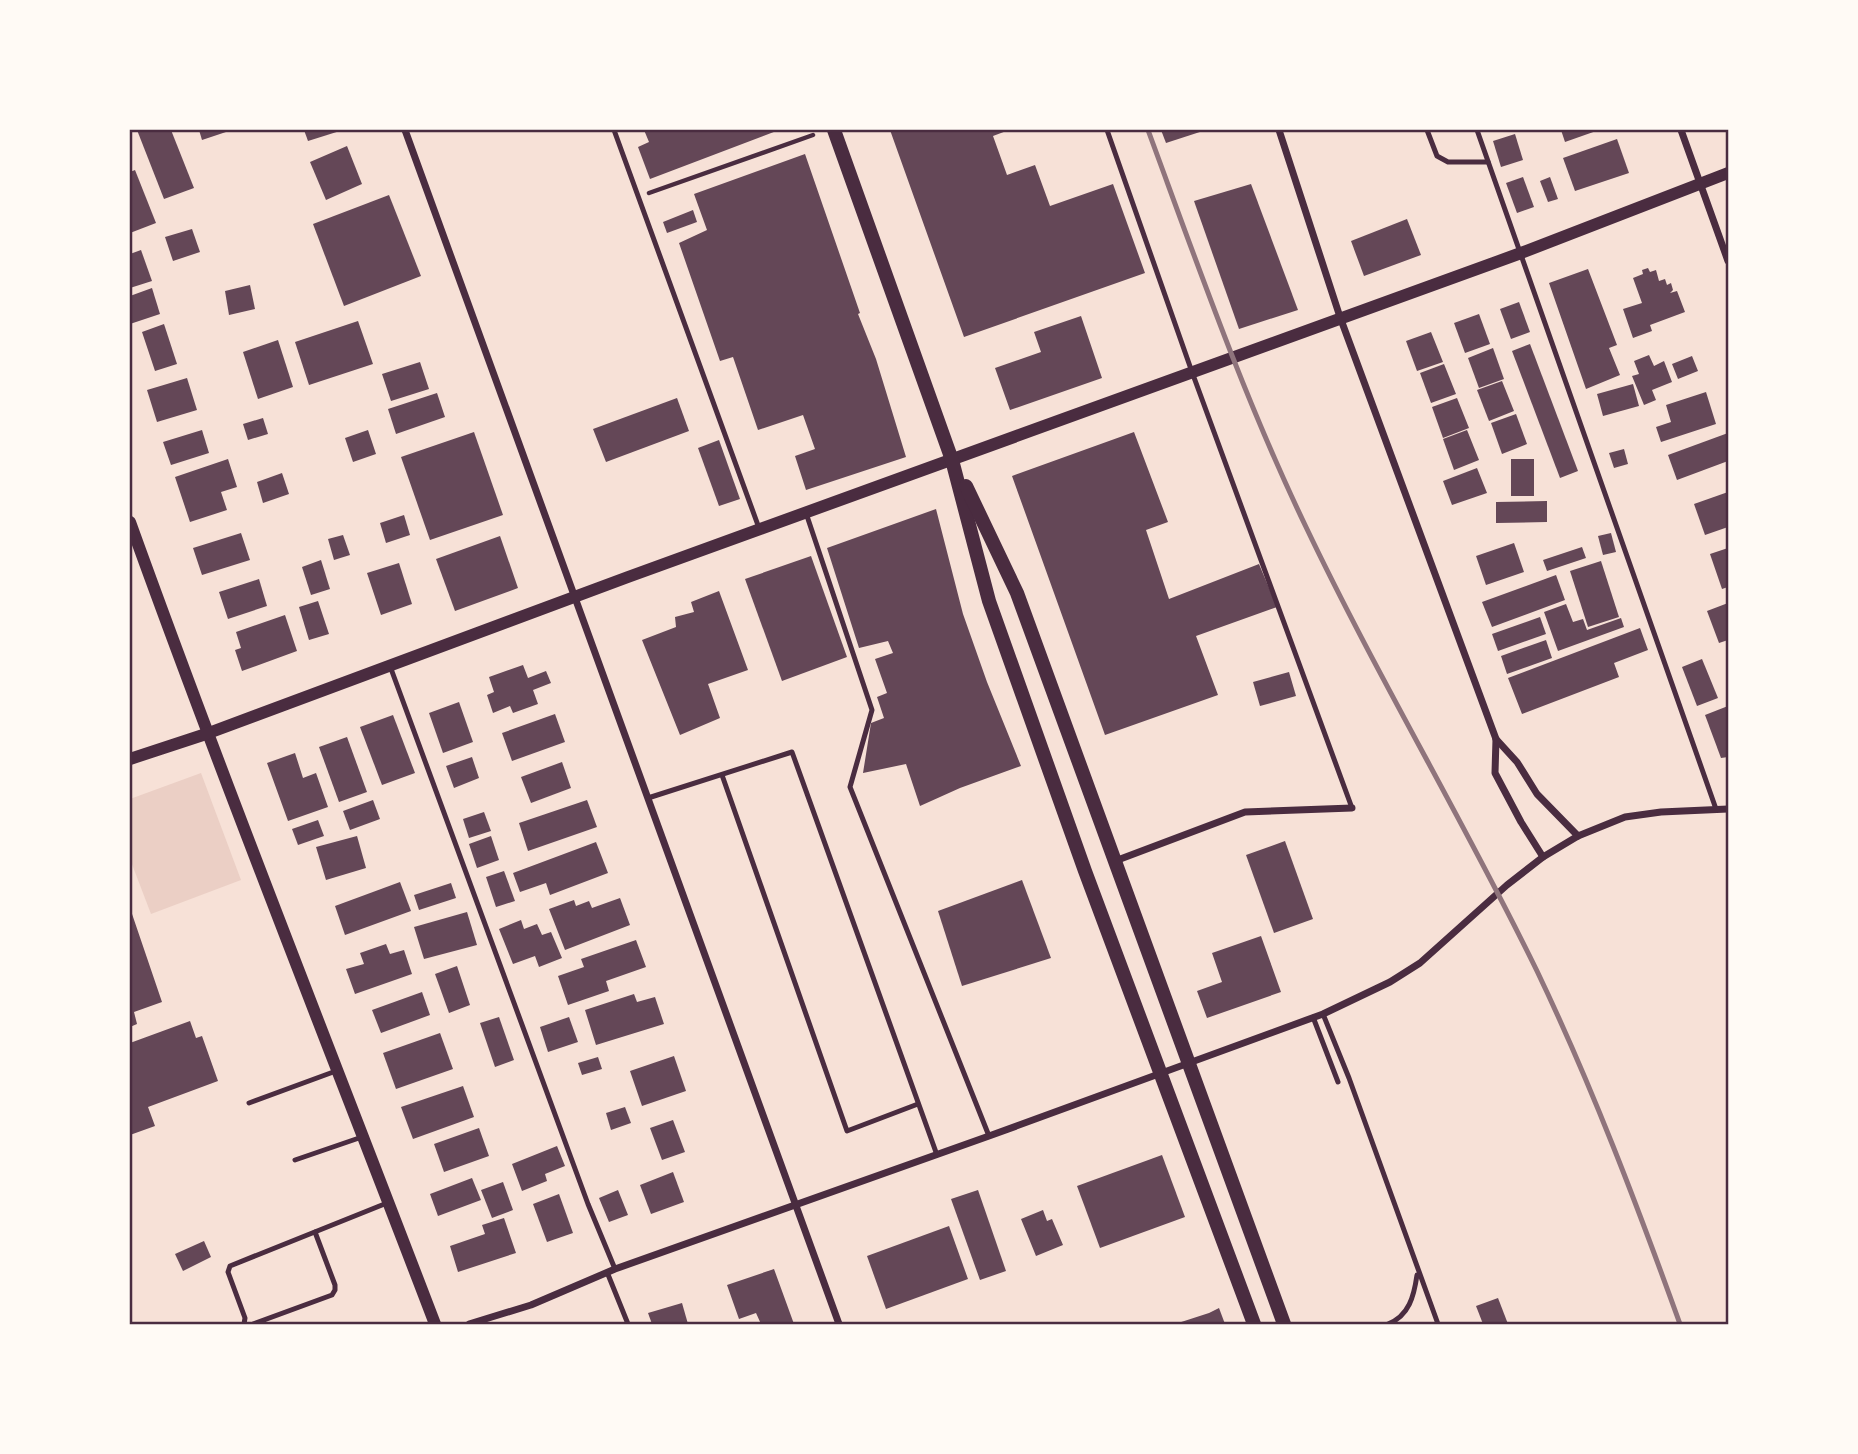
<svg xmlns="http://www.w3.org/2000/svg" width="1858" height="1454" viewBox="0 0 1858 1454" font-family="'Roboto Serif',serif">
<rect width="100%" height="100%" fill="#f7e1d7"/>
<path fill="#ebcfc5" d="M201,773L241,880L151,914L130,859V799Z"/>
<g fill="#644757">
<path d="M137,130H171L194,188L164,199Z"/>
<path d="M199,130H232L202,140Z"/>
<path d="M304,130H343L308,141Z"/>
<path d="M644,130H779L650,179L638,147L649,142Z"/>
<path d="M890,130H1009L993,136L1007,175L1035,165L1050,206L1113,184L1145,273L964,337Z"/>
<path d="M1161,130H1206L1166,143Z"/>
<path d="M1561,130H1599L1565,142Z"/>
<path d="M1515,134L1523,160L1501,167L1493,141Z"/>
<path d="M1617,139L1629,173L1575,191L1563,158Z"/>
<path d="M347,146L362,184L326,200L310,162Z"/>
<path d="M805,154L860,313L858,314L876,359L906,457L806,490L795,456L815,449L803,415L758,430L733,357L720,361L679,243L707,230L694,194Z"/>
<path d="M135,170L156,223L130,233V172Z"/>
<path d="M1523,177L1534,207L1517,213L1506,183Z"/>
<path d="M1550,177L1558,199L1548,202L1540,181Z"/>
<path d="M1251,184L1298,310L1239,329L1194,201Z"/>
<path d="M389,195L421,276L344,306L313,224Z"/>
<path d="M693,210L697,222L667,233L663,222Z"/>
<path d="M1407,219L1421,255L1364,276L1351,241Z"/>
<path d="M192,229L200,252L173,261L165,237Z"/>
<path d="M141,250L152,281L130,288V254Z"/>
<path d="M1648,268L1650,272L1656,270L1659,281L1665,279L1667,285L1671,283L1673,290L1670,293L1677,291L1685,312L1650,325L1652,331L1633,338L1623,309L1642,303L1633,278L1643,274L1642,270Z"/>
<path d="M1588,269L1617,345L1609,348L1620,375L1586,389L1549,283Z"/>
<path d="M250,285L255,309L229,315L225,291Z"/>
<path d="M152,288L160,314L130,324V296Z"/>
<path d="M1519,302L1530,332L1511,339L1500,309Z"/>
<path d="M1479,314L1490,344L1465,353L1454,323Z"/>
<path d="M1081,316L1102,378L1010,410L995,368L1041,352L1034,332Z"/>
<path d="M358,321L373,364L309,385L295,342Z"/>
<path d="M164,324L177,364L155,371L142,332Z"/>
<path d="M1431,332L1443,362L1417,371L1406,341Z"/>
<path d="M278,340L293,387L258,399L243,352Z"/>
<path d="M1530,344L1578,471L1560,478L1512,351Z"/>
<path d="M1493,348L1504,379L1479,388L1468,358Z"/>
<path d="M1649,355L1654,366L1664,361L1672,382L1652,390L1656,400L1644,405L1632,376L1639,374L1634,361Z"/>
<path d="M1692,356L1698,371L1678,379L1672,364Z"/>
<path d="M420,362L429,389L391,401L382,374Z"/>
<path d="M1444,364L1456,394L1431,403L1420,373Z"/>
<path d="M187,378L197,410L157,422L147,390Z"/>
<path d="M1502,381L1514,411L1489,421L1477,390Z"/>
<path d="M1633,384L1639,406L1603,416L1597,394Z"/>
<path d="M1706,392L1716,424L1661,442L1656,427L1671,422L1666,405Z"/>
<path d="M437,393L445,417L396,434L388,409Z"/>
<path d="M677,398L689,431L606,462L593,429Z"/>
<path d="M1457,398L1469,428L1443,438L1432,407Z"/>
<path d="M1516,414L1527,444L1502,454L1491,423Z"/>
<path d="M263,418L268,434L248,440L243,424Z"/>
<path d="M202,430L209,453L171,465L163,442Z"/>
<path d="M368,430L376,454L353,462L345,438Z"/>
<path d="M1467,430L1479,460L1454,470L1443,439Z"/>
<path d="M474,432L503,515L430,540L401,457Z"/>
<path d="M1134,432L1168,522L1146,530L1169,599L1259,564L1277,607L1196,636L1218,695L1105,735L1012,476Z"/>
<path d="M1728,433V461L1677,480L1668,455Z"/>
<path d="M719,440L740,499L719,506L698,448Z"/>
<path d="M1624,449L1628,464L1614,468L1609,453Z"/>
<path d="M228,459L237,487L221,492L227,510L190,522L175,477Z"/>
<rect x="1511" y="459" width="23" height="37"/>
<path d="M1477,468L1487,493L1452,505L1443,481Z"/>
<path d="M282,473L289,494L263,503L257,482Z"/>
<path d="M1728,492V527L1705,535L1694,504Z"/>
<path d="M1547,501V522L1496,523V502Z"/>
<path d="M936,509L963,614L987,682L1021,766L960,788L920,806L906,764L863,773L871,723L884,718L877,697L887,693L875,659L893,653L888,641L859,648L827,548Z"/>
<path d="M404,515L410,535L386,543L380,523Z"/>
<path d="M241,533L250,560L202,575L193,548Z"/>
<path d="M1611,533L1616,552L1603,555L1598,536Z"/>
<path d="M343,535L350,555L334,560L328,539Z"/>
<path d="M500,536L518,588L455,611L436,559Z"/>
<path d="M1514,543L1524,572L1486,585L1476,556Z"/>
<path d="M1582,547L1586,558L1547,571L1543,560Z"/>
<path d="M1728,548V587L1722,589L1710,554Z"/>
<path d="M811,556L847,657L782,681L745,579Z"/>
<path d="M321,560L330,589L311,595L302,567Z"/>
<path d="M1601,561L1619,617L1588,627L1570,571Z"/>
<path d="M399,563L412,604L381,615L367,573Z"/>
<path d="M1556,575L1565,600L1492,627L1482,602Z"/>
<path d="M259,579L267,606L228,619L219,592Z"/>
<path d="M719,591L748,670L708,684L720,718L680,735L642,640L676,627L675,617L694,612L691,602Z"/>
<path d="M318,601L329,634L309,640L299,607Z"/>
<path d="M1728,603V640L1719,643L1707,611Z"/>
<path d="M1566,604L1573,622L1583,619L1587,630L1621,618L1624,627L1558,651L1544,612Z"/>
<path d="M285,615L297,651L242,671L235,650L241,648L236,632Z"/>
<path d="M1540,617L1546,634L1498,651L1492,634Z"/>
<path d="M1640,628L1648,650L1614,663L1619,677L1522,714L1508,678Z"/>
<path d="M1546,640L1552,658L1507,674L1501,656Z"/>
<path d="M1702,659L1718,698L1697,706L1682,667Z"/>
<path d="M523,665L528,678L546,671L551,683L533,690L538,704L513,713L510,706L493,713L487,695L494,692L489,677Z"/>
<path d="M1289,672L1296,696L1260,706L1253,682Z"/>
<path d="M459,702L473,742L443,753L429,713Z"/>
<path d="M1728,706V757L1721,758L1705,715Z"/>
<path d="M555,714L565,742L512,761L502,733Z"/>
<path d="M393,715L415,773L382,785L360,727Z"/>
<path d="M347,737L367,792L339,802L319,747Z"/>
<path d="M295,753L303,778L316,773L328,807L288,821L267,763Z"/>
<path d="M472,757L479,778L454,788L446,766Z"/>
<path d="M562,762L571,788L531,803L521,777Z"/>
<path d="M373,800L380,819L350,830L343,811Z"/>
<path d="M587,800L597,827L528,851L519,823Z"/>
<path d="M484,812L491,831L469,838L463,819Z"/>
<path d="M318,820L324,836L298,845L292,829Z"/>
<path d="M357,836L366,868L326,880L316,847Z"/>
<path d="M491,836L499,860L477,868L469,844Z"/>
<path d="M1285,841L1313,919L1274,933L1246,855Z"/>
<path d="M596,842L608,873L550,895L546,883L520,892L513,873Z"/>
<path d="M504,871L515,901L496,907L486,877Z"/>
<path d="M1022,880L1051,958L962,986L938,911Z"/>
<path d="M400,882L411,911L345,935L335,906Z"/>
<path d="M451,883L456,898L419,910L414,895Z"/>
<path d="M620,898L630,925L565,950L549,909L574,900L576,906L589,901L592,908Z"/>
<path d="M130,908L162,1002L134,1012L137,1024L130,1027Z"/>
<path d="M467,912L477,945L424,959L414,927Z"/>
<path d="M521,920L524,929L537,924L542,935L551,932L562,958L539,967L535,956L513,964L499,929Z"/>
<path d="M1261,936L1281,992L1207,1018L1197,991L1222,982L1212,953Z"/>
<path d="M636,940L646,967L606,981L609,991L568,1005L558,976L584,967L581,959Z"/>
<path d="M386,944L390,954L404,950L412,974L355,994L346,969L364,964L360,953Z"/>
<path d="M457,966L470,1005L449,1013L435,974Z"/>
<path d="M422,992L430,1015L381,1033L372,1010Z"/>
<path d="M634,994L637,1002L655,997L664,1024L596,1045L585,1010Z"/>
<path d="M499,1017L514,1060L495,1067L480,1023Z"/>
<path d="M569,1017L578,1042L548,1052L540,1027Z"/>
<path d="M190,1021L196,1038L202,1036L218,1081L148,1107L155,1126L130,1135V1043Z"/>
<path d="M440,1033L453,1069L396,1089L383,1053Z"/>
<path d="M674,1056L686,1091L642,1106L630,1071Z"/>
<path d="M598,1057L602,1069L582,1075L578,1063Z"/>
<path d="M463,1086L474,1117L413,1139L401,1107Z"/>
<path d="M625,1107L631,1123L611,1130L606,1113Z"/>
<path d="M673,1120L685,1152L662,1160L650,1128Z"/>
<path d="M479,1128L489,1156L444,1172L434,1144Z"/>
<path d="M557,1146L565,1166L545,1174L547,1181L522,1191L512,1164Z"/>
<path d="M1162,1155L1185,1217L1100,1248L1077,1186Z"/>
<path d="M673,1172L684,1202L651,1214L640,1185Z"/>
<path d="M472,1178L481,1200L438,1216L430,1194Z"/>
<path d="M503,1182L513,1210L492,1218L481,1190Z"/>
<path d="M618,1190L628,1215L609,1222L599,1198Z"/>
<path d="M978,1190L1006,1271L980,1280L951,1199Z"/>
<path d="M559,1194L573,1233L547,1242L533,1204Z"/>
<path d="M1043,1210L1047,1221L1052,1219L1063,1245L1036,1256L1021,1219Z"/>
<path d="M504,1218L516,1253L458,1272L450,1246L485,1234L482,1225Z"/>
<path d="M949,1226L968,1279L886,1309L867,1256Z"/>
<path d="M204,1241L211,1257L183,1271L175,1254Z"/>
<path d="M774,1269L794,1324H761L756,1313L739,1319L727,1285Z"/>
<path d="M1498,1298L1508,1324H1483L1476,1306Z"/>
<path d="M682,1303L688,1324H652L648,1313Z"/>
<path d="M1219,1308L1225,1324H1175L1209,1313Z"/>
</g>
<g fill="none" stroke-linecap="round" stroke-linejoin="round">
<path stroke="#4a2c40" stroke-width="4.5" d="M649,193L813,135"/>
<g stroke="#4a2c40" stroke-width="5">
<path d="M614,130L759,528"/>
<path d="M1107,130L1192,372L1352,808"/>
<path d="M1427,130L1437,156L1448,162H1488"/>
<path d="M1477,130L1716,809"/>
<path d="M806,513L872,710L850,787L989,1136"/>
<path d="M390,666L588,1204L615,1269"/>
<path d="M722,775L847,1131L918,1104"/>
<path d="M648,798L792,752L937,1155"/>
<path d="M1323,1014L1349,1078L1438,1324"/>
<path d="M1313,1017L1338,1082"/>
<path d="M249,1103L336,1071"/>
<path d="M295,1160L362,1137"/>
<path d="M607,1272L628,1324"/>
<path d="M244,1324L245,1318L228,1272L230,1266L387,1203"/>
<path d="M253,1324L332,1295L335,1290V1285L315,1232"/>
<path d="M1388,1324C1409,1316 1414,1296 1417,1275"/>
</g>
<g stroke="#4a2c40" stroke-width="7">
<path d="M405,130L839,1324"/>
<path d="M1279,130L1340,317L1496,739L1495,773L1521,822L1543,857"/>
<path d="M1681,130L1728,261"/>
<path d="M1496,739L1517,762L1537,794L1578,836"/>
<path d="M1115,861L1245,812L1352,808"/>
<path d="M469,1324L531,1305L615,1269L989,1136L1323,1014L1390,982L1420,963L1507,885L1543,857L1578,836L1625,817L1661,812L1728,809"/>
</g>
<g stroke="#4a2c40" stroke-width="12">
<path d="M130,522C227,791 333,1057 435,1324"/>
<path d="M130,759L206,734L628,577L1521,253L1728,173"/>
</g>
<g stroke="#4a2c40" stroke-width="14">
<path d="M834,130L952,460L989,601L1085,871L1254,1324"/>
<path d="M966,486L1017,593L1284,1324"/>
</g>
<path stroke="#8f747c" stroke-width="5" d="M1148,130C1197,263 1244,398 1306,527C1378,678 1464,821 1537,971C1592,1086 1637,1205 1680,1324"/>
</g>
<rect width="1858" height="1454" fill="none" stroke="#fffaf5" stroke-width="262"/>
<rect x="131" y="131" width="1596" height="1192" fill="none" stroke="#4a2c40" stroke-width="2.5"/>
</svg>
